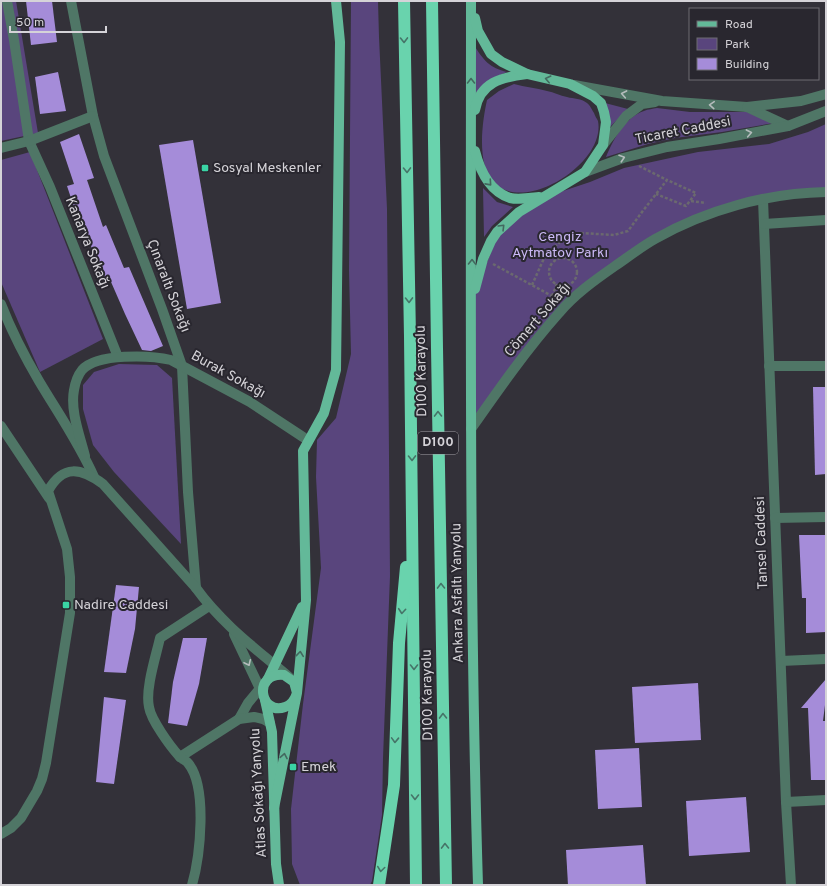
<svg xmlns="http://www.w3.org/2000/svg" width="827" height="886" viewBox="0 0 827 886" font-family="Overpass,sans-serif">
<rect width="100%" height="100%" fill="#333139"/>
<g fill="#59457d">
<path d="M1,1H16L38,133L1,141Z"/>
<path d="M351,1H378L379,37L387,209L390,576L383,758L382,815L372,881L370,885H300L292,864L291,809L303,704L321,568L316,477L317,440L336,418L351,354L349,271Z"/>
<path d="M474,45C483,60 490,68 507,72C490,79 486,81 474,96Z"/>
<path d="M514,84C525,87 536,88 547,91C554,92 560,96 567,97C574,99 581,98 587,103C590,105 592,110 594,113C595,116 597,119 598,121C606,162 528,213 495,184C476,166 482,123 487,100L499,91Z"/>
<path d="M605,103L628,109L610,127Z"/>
<path d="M657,108L690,112H747L774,123L722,132L675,138L648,144L606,157C613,140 625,117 644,111C648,109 653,109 657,108Z"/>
<path d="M826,124V192L763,199L660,236L574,298L471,429V301L499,233L545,197L590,182L624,168L698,152L769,144L808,132Z"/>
<path d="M30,152L103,339L40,372L1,282V160Z"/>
<path d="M483,188L497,202L513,207L492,226L484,237Z"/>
<path d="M119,364L157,365L172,378L181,544L114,472L93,445L83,409V385L94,372Z"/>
</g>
<g fill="#a58cd9">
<path d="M26,1H52L57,42L31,45Z"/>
<path d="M58,72L66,111L40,114L35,77Z"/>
<path d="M79,134L94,178L87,180L103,227L106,225L124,268L129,267L163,346L151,351L142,350L125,314L108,275L104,277L83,227L81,228L67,186L74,184L60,142Z"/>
<path d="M193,140L221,303L187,309L159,145Z"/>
<path d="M813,387H826V474L815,475Z"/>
<path d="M799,535H826V632L806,633V598H802Z"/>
<path d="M116,585L139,587L135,629L126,673L104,672Z"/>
<path d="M183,638H207L199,684L187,726L168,723L173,682Z"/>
<path d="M826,679V697L823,721H826V780H811L808,708H801Z"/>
<path d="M698,683L701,740L635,743L632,687Z"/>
<path d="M104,697L126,700L114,784L96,782Z"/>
<path d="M639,748L642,807L598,809L595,750Z"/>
<path d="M746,797L750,852L689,856L686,801Z"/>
<path d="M643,845L646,885H568L566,850Z"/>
</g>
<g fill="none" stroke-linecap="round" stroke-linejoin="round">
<g stroke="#6b696f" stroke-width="2.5" stroke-dasharray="3 2" stroke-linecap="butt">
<path d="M639,166L667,180"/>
<path d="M691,201L706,203"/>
<circle cx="563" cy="272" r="14"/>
<path d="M493,264L552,296L549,307"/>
<path d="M532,285L545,256L561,241L581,233L614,235L628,231L642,212L667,180L696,193L686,206L656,194"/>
<path d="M552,296L557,284"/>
</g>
<g stroke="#4f7666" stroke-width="10">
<path d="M7,1L14,40L29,141L50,187L118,357"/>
<path d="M71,1L93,116L104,156L162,309L182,366L188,492L196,588"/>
<path d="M574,85L662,101L747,107L788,126"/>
<path d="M747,107L801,101L826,94"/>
<path d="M603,145L626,116L642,104L655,102"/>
<path d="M1,148L29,141L93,116"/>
<path d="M585,172L623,158L667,147L719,139L788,126L826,111"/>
<path d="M763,199L786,802L791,885"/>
<path d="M764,224L826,220"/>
<path d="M1,304C11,330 25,357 39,381C58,413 79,443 94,477"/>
<path d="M769,366H826"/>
<path d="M1,426L49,498"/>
<path d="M471,429C499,389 527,349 559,313C575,294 595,280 615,266C628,257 641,247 655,239C706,210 767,193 826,192"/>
<path d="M85,456C80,436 70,411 74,390C75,384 78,375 82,370C97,353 150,355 171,360L250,402L303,437"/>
<path d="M775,518L826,517"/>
<path d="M234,634L263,695"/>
<path d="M781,661L826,659"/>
<path d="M239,719L248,703L263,685"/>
<path d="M180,757L239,719L254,717L263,719L270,723"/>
<path d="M786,802L826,800"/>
<path d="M1,834L11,828L21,818L37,791L42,779L46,763L70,613V577L67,549L48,491C63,464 81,468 103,484L196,588C222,624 256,649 289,677"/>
<path d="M192,885C200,857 208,787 188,763C186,760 181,759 179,756C170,746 151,720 149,707C145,689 156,656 160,638L209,606"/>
</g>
<g stroke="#63b999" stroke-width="10">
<path d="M471,1C471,296 469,590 478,885"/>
<path d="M475,110C480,82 502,77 527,74"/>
<path d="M475,151C480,171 489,191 510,198C519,200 530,198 539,197"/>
<path d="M475,289L483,259L491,241L497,232L519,212L585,172L603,145L606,122L604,112L601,103L593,96L570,84L527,74L502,62L491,54L478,31L475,18"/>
<path d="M268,679L302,607"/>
<path d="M265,700L272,732L276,864L279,885"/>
<path d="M274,808L297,693L294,682L284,675C252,672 260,716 285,707C292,705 295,699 297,693L306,600L303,451L324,413L336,370L340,42L336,1"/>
</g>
<g stroke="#69d3ad" stroke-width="12">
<path d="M404,1L410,337L416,885"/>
<path d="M432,1L437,348L446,885"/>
<path d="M379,885L394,785L399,643L406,567"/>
</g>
</g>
<defs><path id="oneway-chevron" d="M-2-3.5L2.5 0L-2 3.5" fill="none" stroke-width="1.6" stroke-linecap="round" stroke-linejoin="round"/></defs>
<g stroke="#467468">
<use href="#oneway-chevron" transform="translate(404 40) rotate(89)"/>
<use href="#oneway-chevron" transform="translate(407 170) rotate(89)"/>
<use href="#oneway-chevron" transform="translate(409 300) rotate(89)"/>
<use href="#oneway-chevron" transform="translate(438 414) rotate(-91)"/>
<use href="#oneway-chevron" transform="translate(412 458) rotate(89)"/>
<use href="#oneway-chevron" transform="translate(441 586) rotate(-91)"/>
<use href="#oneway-chevron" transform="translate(402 611) rotate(95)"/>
<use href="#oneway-chevron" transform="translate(414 667) rotate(90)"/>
<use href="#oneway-chevron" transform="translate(443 716) rotate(-91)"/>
<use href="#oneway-chevron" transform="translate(395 740) rotate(92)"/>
<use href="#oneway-chevron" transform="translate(415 797) rotate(90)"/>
<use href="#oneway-chevron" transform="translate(445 846) rotate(-91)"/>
<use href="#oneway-chevron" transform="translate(381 869) rotate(98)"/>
</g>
<g stroke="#43695f">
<use href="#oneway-chevron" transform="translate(548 79) rotate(-167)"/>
<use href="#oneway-chevron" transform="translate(471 81) rotate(-90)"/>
<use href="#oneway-chevron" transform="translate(489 183) rotate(48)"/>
<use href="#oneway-chevron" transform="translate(502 227) rotate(-45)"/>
<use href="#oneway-chevron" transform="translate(472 262) rotate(-89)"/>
<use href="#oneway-chevron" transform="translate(300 654) rotate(-84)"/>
<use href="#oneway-chevron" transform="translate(284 756) rotate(-79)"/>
</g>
<g stroke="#b4bcbc">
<use href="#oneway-chevron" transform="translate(624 94) rotate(-169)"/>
<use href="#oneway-chevron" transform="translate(712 105) rotate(-176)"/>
<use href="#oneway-chevron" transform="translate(749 133) rotate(-11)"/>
<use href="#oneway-chevron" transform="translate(622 158) rotate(-18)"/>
<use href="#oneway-chevron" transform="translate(248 663) rotate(65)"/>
</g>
<g fill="#3ad4a5" stroke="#29272f" stroke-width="1.5">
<rect x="201" y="164" width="8" height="8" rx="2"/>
<rect x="62" y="601" width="8" height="8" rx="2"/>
<rect x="289" y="763" width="8" height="8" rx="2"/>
</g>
<g text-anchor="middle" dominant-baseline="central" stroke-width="4" stroke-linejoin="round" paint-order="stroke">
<rect fill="#29272f" stroke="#a19fa5" stroke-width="1" x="418" y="432" width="40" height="22" rx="3"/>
<g font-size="13" font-weight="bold" fill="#d5d3d8">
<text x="438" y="443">D100</text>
</g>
<g font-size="14" fill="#d5d3d8" stroke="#29272f">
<text transform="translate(683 131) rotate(-11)">Ticaret Caddesi</text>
<text transform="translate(87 243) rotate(68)">Kanarya Sokağı</text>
<text transform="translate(168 286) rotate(69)">Çınaraltı Sokağı</text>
<text transform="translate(538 320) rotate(-49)">Cömert Sokağı</text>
<text transform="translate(422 371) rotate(-91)">D100 Karayolu</text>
<text transform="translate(228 375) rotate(29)">Burak Sokağı</text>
<text transform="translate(762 543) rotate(-92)">Tansel Caddesi</text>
<text transform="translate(458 593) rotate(-91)">Ankara Asfaltı Yanyolu</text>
<text transform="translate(428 695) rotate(-91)">D100 Karayolu</text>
<text transform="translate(259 793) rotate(-93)">Atlas Sokağı Yanyolu</text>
</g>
<g font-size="14" fill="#d5d3d8" stroke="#29272f" text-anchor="start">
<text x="213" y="168">Sosyal Meskenler</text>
<text x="74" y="605">Nadire Caddesi</text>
<text x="301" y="767">Emek</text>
</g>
<g font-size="14" fill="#cbb9f6" stroke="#29272f">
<text x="560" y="237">Cengiz<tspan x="560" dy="16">Aytmatov Parkı</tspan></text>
</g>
</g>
<rect width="827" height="886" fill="none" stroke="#d5d3d8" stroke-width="4"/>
<rect x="689" y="8" width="130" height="72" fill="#29272f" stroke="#6e6c73"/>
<rect x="697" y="21" width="20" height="6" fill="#63b999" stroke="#6e6c73"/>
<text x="725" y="28" font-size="12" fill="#d5d3d8">Road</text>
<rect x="697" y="38" width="20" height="12" fill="#59457d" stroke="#6e6c73"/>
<text x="725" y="48" font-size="12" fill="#d5d3d8">Park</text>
<rect x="697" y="58" width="20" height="12" fill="#a58cd9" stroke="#6e6c73"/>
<text x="725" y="68" font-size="12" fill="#d5d3d8">Building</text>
<path d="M10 26v6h96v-6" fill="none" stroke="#d5d3d8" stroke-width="2"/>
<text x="16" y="26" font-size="12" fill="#d5d3d8" stroke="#29272f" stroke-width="3" paint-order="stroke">50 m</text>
</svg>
